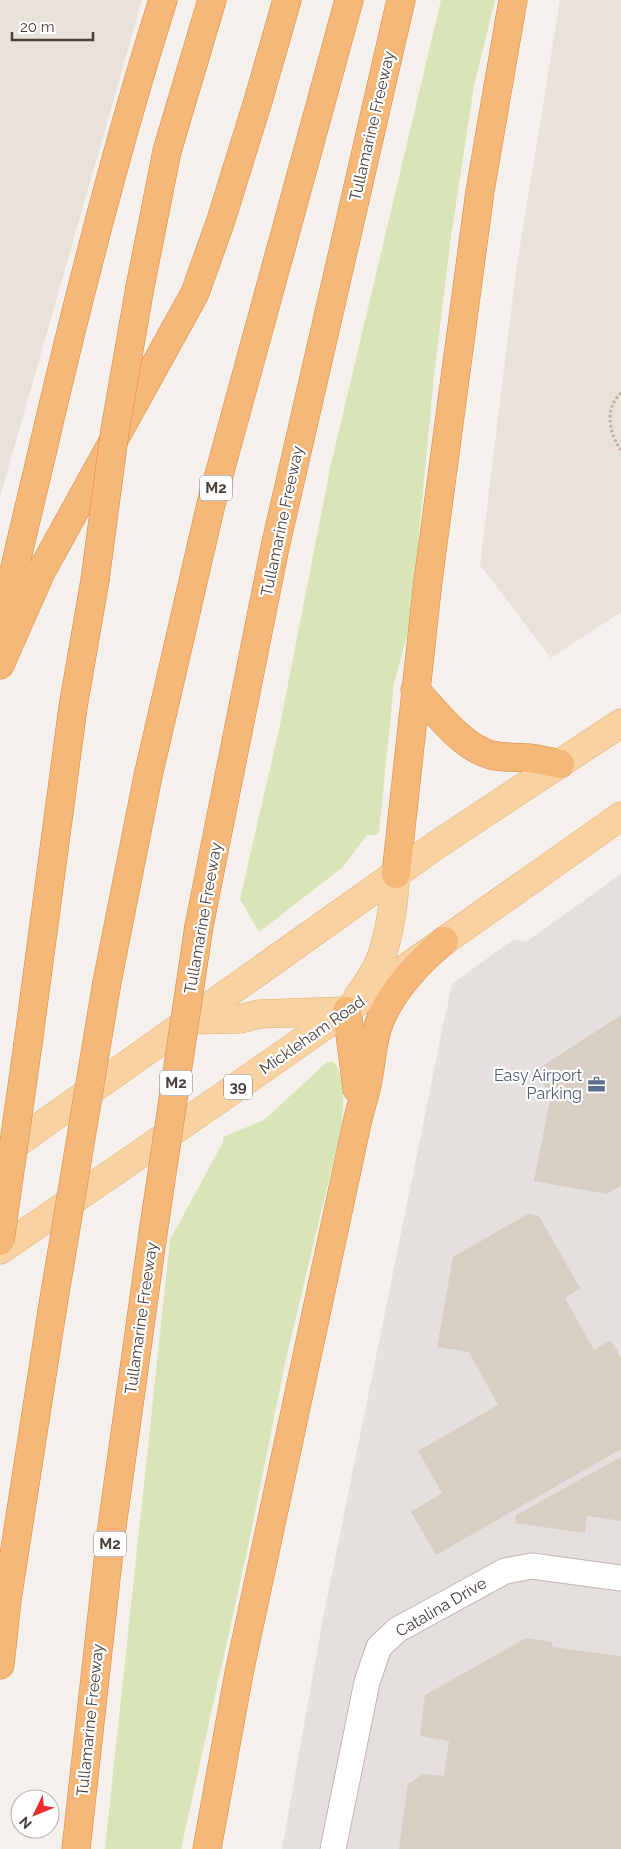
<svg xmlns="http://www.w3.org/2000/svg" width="621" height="1849" viewBox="0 0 621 1849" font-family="Raleway,sans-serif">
<rect width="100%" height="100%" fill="#f5f0eb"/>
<g fill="#e8e2da">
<path d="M0,0H142L0,497Z"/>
<path d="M560,0H621V612L551,658L480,565L516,271Z"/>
</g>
<path fill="#e5e0dd" d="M621,874V1849H282L322,1624L452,984L514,939L526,942Z"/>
<g fill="#d8e6b7">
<path d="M441,0H495L474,86L451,237L434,376L410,625L394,683L379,832L376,835H367L343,867L259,932L240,899L280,725L331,464Z"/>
<path d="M327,1062H334C347,1080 343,1108 341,1129L285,1363L249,1542L181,1849H105L170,1240L223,1142V1137L264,1120Z"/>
</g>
<path fill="#e4e1df" d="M621,888V1015L535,1071L551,1095L534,1180L607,1194L621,1185V1358L539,1216L503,1206L456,1234L437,1346L469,1352L498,1405L418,1451L442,1493L411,1512L436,1555L322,1624L446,1011L458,991L494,966L503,973Z"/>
<g fill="#d9cec4">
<path d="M621,1015V1185L607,1194L534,1181L551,1095L535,1071Z"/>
<path d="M528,1214L539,1216L580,1288L565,1298L594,1350L611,1340L621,1358V1449L436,1555L411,1512L442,1493L418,1451L498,1405L469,1352L437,1347L453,1257Z"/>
<path d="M621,1457V1521L587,1516L585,1533L515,1523L516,1515Z"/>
<path d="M526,1638L552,1642V1647L621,1656V1849H399L408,1784L423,1774L444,1776L449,1741L420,1736L425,1695Z"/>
</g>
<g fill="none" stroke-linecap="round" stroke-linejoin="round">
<defs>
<path id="minor" d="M333,1849L367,1682L379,1647L397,1630L505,1571L532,1566L621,1578"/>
<g id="primary">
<path d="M358,997C366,986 375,973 380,960C390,935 394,900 396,874"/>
<path d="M191,1020L240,1019L259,1014L347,1011"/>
<path d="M0,1155L438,844L621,723"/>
<path d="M0,1250C209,1108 415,962 621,816"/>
</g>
<g id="motorway">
<path d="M140,287L167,151L212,0"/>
<path d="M0,636C14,566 32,497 48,427C82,283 118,141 163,0"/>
<path d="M0,665L41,572L195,293L221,220L258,101L287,0"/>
<path d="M415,690C437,712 460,746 491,755C504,758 516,757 529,758C539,759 550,762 560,764"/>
<path d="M396,874L428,581L480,191L513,0"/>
<path d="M199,926L275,547L401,0"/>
<path d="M107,982L148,776L211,504L349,0"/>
<path d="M347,1011L357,1089"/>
<path d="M28,1044L73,707L95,580"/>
<path d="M0,1665L7,1600L52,1311"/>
<path d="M76,1849L111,1534L152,1240"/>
<path d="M207,1849L239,1673L357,1123C360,1110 364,1098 367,1085C372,1062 372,1036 383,1014C397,985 419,962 444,941"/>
</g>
</defs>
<use href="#minor" stroke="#c0b7ae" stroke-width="27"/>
<use href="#primary" stroke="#ddac72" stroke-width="29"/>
<use href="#motorway" stroke="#d48a46" stroke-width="29"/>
<path stroke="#c1b0a1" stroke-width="3" stroke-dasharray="2.5 2.5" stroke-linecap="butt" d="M621,393C604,409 609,433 621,450"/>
<use href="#minor" stroke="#fff" stroke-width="25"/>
<use href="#primary" stroke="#f8d2a1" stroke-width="28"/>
<use href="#motorway" stroke="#f4b777" stroke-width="28"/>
<defs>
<g id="motorway-bridge">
<path d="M95,580L115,430L140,287"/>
<path d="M152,1240L199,926"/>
<path d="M0,1241L28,1044"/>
<path d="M52,1311L107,982"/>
</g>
</defs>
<use href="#motorway-bridge" stroke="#d48a46" stroke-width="29" stroke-linecap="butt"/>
<use href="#motorway-bridge" stroke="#f4b777" stroke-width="28"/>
</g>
<defs>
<symbol id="office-bare" viewBox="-9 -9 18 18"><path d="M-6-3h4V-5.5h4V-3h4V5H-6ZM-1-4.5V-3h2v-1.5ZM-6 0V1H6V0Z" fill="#5c6f8a" stroke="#fff" stroke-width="2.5" paint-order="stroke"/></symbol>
</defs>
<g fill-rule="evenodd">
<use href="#office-bare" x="584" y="1072" width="25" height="25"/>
</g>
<g text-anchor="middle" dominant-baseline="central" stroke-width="4.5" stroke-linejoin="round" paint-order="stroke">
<g fill="#fff" stroke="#807974" stroke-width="1">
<rect x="200" y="475.5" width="32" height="25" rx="4"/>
<rect x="160" y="1070.5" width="32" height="25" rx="4"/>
<rect x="224" y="1074.5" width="28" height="25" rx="4"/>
<rect x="94" y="1531.5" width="32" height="25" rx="4"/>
</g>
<g font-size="15" font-weight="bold" fill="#494039">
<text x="216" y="488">M2</text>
<text x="176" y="1083">M2</text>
<text x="238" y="1087">39</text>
<text x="110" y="1544">M2</text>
</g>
<g font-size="16" fill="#494039" stroke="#fff">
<text transform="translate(372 126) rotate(-77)">Tullamarine Freeway</text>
<text transform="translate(282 521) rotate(-78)">Tullamarine Freeway</text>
<text transform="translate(203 918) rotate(-80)">Tullamarine Freeway</text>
<text transform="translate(312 1035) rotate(-35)">Mickleham Road</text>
<text transform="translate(141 1318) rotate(-82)">Tullamarine Freeway</text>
<text transform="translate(441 1607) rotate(-30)">Catalina Drive</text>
<text transform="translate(90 1720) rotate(-84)">Tullamarine Freeway</text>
</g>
<g font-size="16" fill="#4e5e75" stroke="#fff" text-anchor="end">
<text x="582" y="1075">Easy Airport<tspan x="582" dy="18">Parking</tspan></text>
</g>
</g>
<g transform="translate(35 1814) rotate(227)"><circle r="24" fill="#ffffff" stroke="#b6b3b0"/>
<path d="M0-4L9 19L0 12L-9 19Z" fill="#eb2c2c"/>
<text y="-8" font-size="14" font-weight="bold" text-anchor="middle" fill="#494039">N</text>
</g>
<path d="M12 32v8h81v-8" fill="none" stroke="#494039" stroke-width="2.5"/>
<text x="20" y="32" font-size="15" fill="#494039" stroke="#ffffff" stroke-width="4" paint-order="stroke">20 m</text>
</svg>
